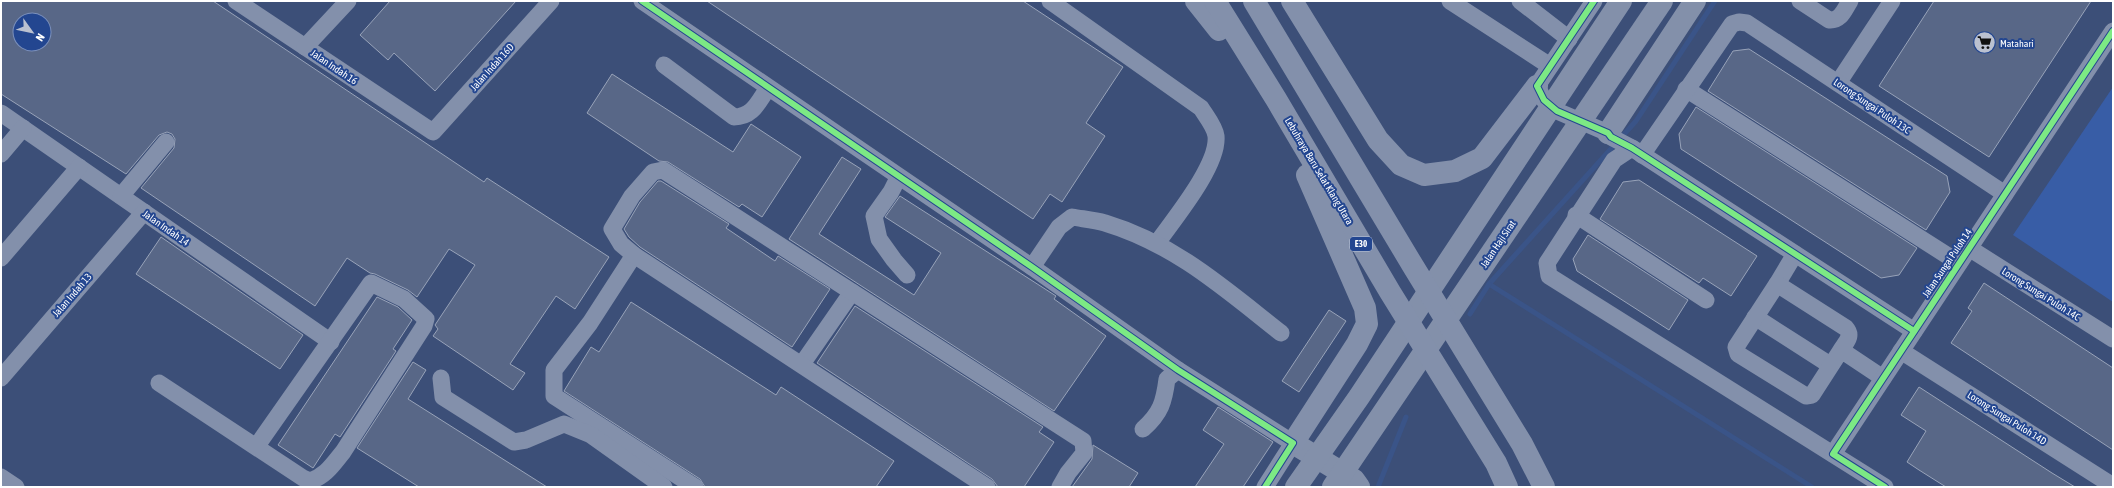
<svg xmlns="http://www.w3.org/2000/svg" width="2114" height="488" viewBox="0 0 2114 488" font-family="'Asap Condensed',sans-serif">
<rect width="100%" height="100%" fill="#3c4f78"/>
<path fill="#385da6" d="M2113,87V302L2013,235Z"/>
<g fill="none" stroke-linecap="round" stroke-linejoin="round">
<g stroke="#3a5488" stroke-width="5">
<path d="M1715,1L1636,121L1489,284L1812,487"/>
<path d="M1470,314L1489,284"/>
<path d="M1378,487L1406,417"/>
</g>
</g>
<g fill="#586787" stroke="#98a3b9" fill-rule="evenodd">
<path d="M1,1H213L484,182L487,178L609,257L575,309L556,296L510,364L525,373L513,390L433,336L438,329L435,325L475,265L449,249L417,297L408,290L375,274L370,273L347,258L315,306L141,188L174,148L175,139L172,134L167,132L159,135L126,174L1,94ZM20,20H44V44H20Z"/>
<path d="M390,1H516L435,91L394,53L388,60L360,35Z"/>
<path d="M707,1H1023L1123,67L1086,123L1105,136L1062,202L1050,194L1033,219Z"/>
<path d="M1934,1H2091L1989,157L1879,86Z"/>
<path d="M1749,49L1947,176L1950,192L1926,230L1708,91L1733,51Z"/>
<path d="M612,74L733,152L751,124L801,157L762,217L742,204L739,207L668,162L659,161L587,113Z"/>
<path d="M1696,107L1917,248L1899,275L1881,278L1681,149L1679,134Z"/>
<path d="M842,157L861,169L819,234L914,295L941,253L885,217L900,196L1042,287L1056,296L1054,299L1106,336L1054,411L789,239Z"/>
<path d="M1639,180L1757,256L1731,296L1703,278L1699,283L1600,219L1623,182Z"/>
<path d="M658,181H661L729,224L726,228L775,261L778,256L830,289L792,347L640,247L629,237L624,229L640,202Z"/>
<path d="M1588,235L1688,300L1669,330L1577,271L1573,259Z"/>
<path d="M161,237L303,335L280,369L136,274Z"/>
<path d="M1984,283L2113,368V450L1951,343L1972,311L1968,308Z"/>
<path d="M377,297L398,307L412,320L393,349L396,351L340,437L335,434L313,468L278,445Z"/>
<path d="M631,302L776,395L781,387L894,461L876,487H705L700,479L564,391L591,347L599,352Z"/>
<path d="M855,306L1043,427L1039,432L1054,442L1024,487H998L992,479L817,363Z"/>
<path d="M1329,310L1346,321L1299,392L1282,381Z"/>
<path d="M413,362L426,370L408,399L547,487H419L357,448Z"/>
<path d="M1919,387L2052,473L2075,487H1946L1919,470L1907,462L1926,431L1901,415Z"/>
<path d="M1218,407L1273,442L1243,487H1195L1224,444L1203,430Z"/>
<path d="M1093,445L1138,473L1129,487H1072L1092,459Z"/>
</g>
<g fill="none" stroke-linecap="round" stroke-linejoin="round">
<g stroke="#8390ab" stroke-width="17">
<path d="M236,1L433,132L551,1"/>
<path d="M642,1L1032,267L1178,370L1293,443L1265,487"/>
<path d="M1050,1L1201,108C1206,116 1215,127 1216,136C1219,165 1174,219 1157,243"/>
<path d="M1450,1L1550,66"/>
<path d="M1520,1L1569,39"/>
<path d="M1594,1L1537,86L1544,100L1557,111L1608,133L1611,137L1632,148L1914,331"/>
<path d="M1800,1L1829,20C1841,21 1844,10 1850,1"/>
<path d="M305,47L348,1"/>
<path d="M664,65L734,117C753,117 758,102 768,88"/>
<path d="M1838,83L1892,1"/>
<path d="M1686,89L1959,263"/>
<path d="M1,113L331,342"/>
<path d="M1632,148L1614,160L1547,263L1549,276L1885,487"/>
<path d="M1,154L23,128"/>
<path d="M1642,155L1732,24L1739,22L1747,23L2005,194"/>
<path d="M898,178L891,192L874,216L879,239L894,260L907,275"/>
<path d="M121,196L166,142"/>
<path d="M1576,215L1706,300"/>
<path d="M1969,248L2113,339"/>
<path d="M634,255L590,323L554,370V396L695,487"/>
<path d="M1,258L79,167"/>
<path d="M1032,267L1059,227L1072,217C1083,219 1094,220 1105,223C1175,244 1225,289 1281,333"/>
<path d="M1777,284L1795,254"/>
<path d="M1755,317L1830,365"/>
<path d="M1841,350C1846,342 1853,336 1846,328L1777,284L1736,347L1738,354L1806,396L1812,395L1841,350L1883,378"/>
<path d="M1901,351L2113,486"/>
<path d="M802,364L852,292"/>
<path d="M1,378L144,212"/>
<path d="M441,378L443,397L514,442L526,440L564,424L591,435L664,487"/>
<path d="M159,383L303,478L310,481C326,476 333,464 343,452L424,326L426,319L404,299L371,283L256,447"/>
<path d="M1143,429C1161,413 1164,402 1167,379L1178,370"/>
<path d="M1833,454L2113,31"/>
<path d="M1,477L16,487"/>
<path d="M987,487L634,255L621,244L612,229L632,196L653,172L663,170L1083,441L1084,453L1068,473L1060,487"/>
</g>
<g stroke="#8390aa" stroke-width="22">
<path d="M1608,133L1695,1"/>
<path d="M1293,443L1354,480L1359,487"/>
<path d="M1296,487L1359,397L1621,1"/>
<path d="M1333,487L1662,1"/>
</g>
<g stroke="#8390ab" stroke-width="22">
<path d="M1196,1L1219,30"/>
<path d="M1215,1L1276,99L1390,292L1496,463L1507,487"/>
<path d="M1254,1L1413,266L1522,444L1544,487"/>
<path d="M1292,1L1378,140L1401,165L1424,175L1455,171L1482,158L1537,86"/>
<path d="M1293,443L1357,344L1367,324L1365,308L1307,175"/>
</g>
<defs>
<g id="cycleway">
<path d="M642,1L1032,267L1178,370L1293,443L1265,487"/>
<path d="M1594,1L1537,86L1544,100L1557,111L1608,133L1611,137L1632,148L1914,331"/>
<path d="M1885,487L1833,454L2113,31"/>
</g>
</defs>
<use href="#cycleway" stroke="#234690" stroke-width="8"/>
<use href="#cycleway" stroke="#7ce984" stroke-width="6"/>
</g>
<defs>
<symbol id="supermarket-disc" viewBox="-11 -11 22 22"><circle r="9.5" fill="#bbc1d0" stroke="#234690"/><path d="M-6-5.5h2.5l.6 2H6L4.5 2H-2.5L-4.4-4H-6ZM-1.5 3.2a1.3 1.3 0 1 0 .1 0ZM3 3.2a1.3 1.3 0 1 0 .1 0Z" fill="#111"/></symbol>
</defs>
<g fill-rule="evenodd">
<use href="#supermarket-disc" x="1972" y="30" width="25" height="25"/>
</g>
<g text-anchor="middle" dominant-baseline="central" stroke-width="4" stroke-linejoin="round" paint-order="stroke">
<rect fill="#234690" stroke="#bdc8de" stroke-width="1" x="1350" y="237" width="22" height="14" rx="3"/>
<g font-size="9" font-weight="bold" fill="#fff">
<text x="1361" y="244">E30</text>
</g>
<g font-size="10" fill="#fff" stroke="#234690" text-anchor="start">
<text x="2000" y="43">Matahari</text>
</g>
<g font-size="10" fill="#fff" stroke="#234690">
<text transform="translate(334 67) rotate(34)">Jalan Indah 16</text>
<text transform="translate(492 67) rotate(-48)">Jalan Indah 16D</text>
<text transform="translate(1872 106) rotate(34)">Lorong Sungai Puloh 13C</text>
<text transform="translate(1319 171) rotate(59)">Lebuhraya Baru Selat Klang Utara</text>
<text transform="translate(166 228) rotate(35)">Jalan Indah 14</text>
<text transform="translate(1498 244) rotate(-56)">Jalan Haji Sirat</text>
<text transform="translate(1947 263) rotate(-56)">Jalan Sungai Puloh 14</text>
<text transform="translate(2041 294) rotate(32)">Lorong Sungai Puloh 14C</text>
<text transform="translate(72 295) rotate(-49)">Jalan Indah 13</text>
<text transform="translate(2007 418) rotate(32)">Lorong Sungai Puloh 14D</text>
</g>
</g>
<rect width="2114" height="488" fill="none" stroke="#ffffff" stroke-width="4"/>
<g transform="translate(32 32) rotate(123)"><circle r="19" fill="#234690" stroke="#7b90bc"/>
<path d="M0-3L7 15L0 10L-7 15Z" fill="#bbc1d0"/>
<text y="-6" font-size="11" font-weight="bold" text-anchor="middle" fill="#ffffff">N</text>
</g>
</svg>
